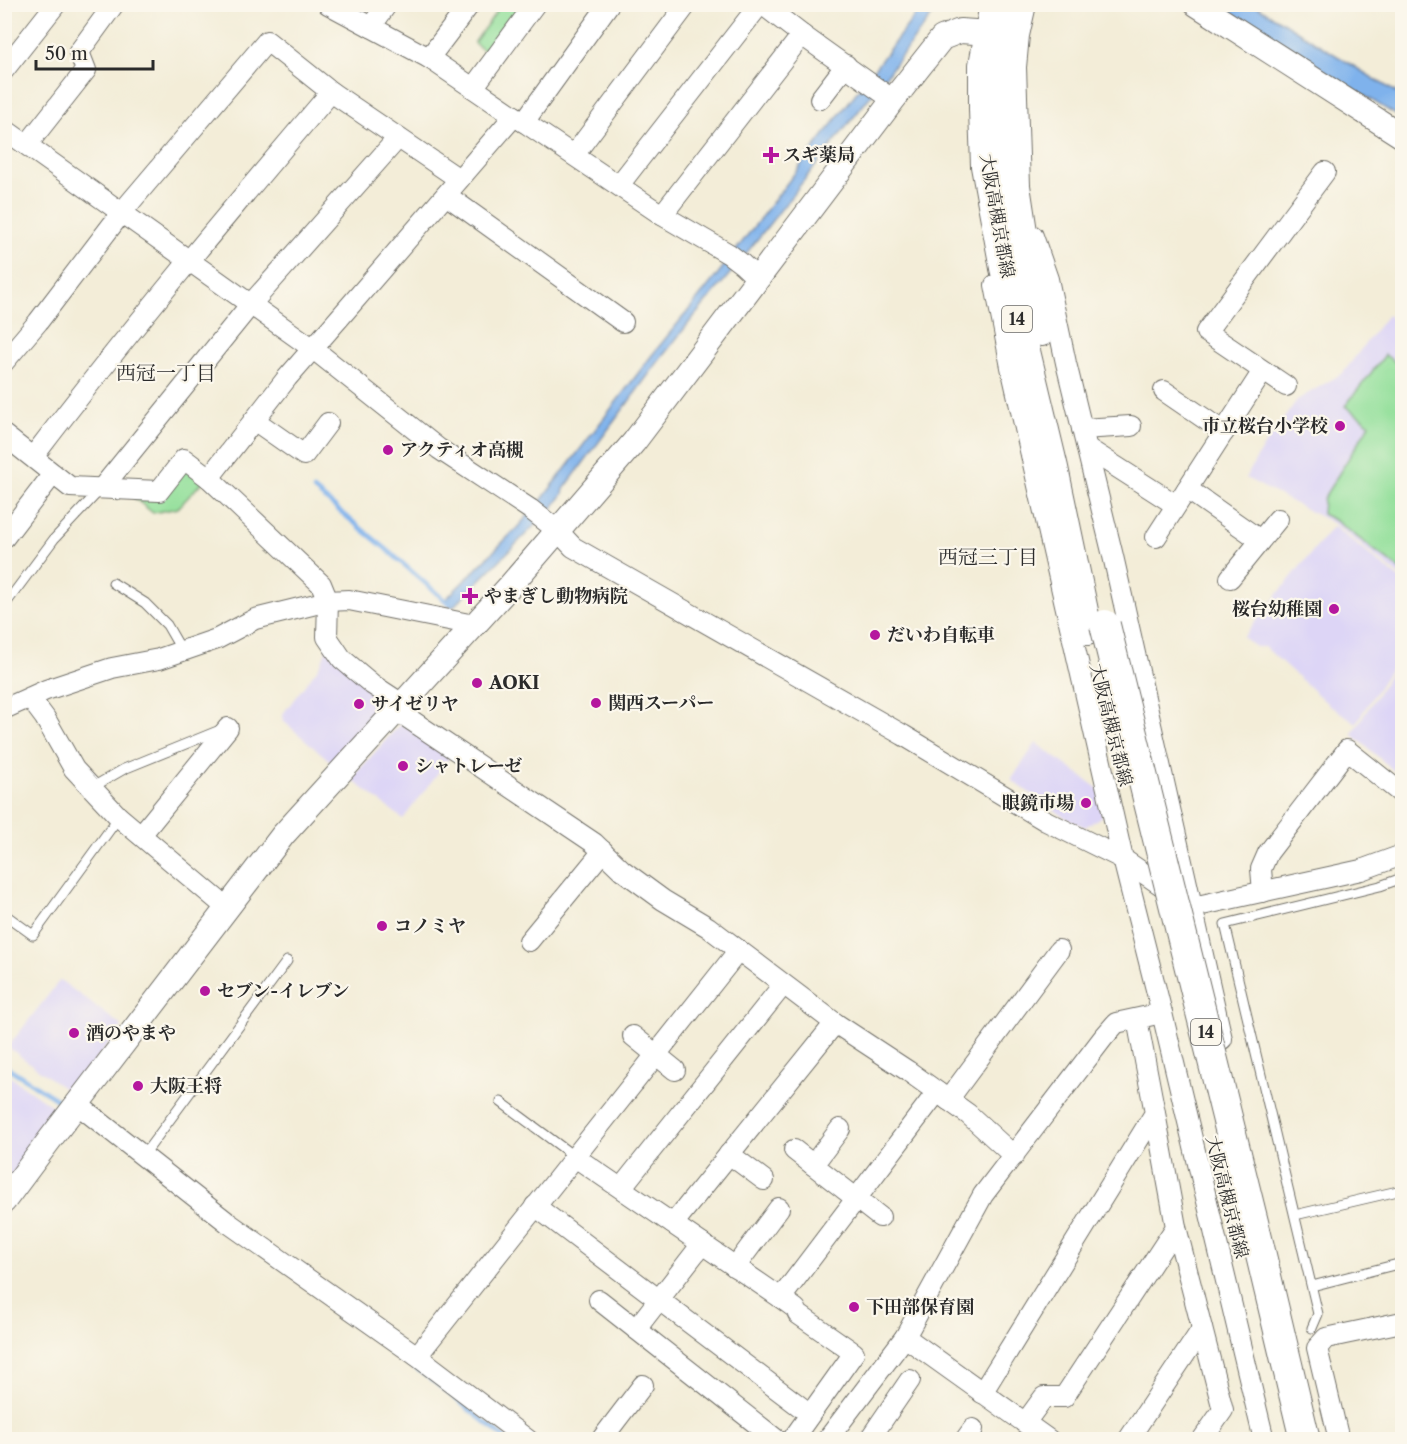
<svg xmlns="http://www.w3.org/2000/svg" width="1407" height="1444" viewBox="0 0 1407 1444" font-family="'Libre Caslon Text','Noto Serif JP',serif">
<rect width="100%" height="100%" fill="#fbf7ec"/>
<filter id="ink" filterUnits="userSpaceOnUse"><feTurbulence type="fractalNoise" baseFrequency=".0167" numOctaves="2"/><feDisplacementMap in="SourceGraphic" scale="12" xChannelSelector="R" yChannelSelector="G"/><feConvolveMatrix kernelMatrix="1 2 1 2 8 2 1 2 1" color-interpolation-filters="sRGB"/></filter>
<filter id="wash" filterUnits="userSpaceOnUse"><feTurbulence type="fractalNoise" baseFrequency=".008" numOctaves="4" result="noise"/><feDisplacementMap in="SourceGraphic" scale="24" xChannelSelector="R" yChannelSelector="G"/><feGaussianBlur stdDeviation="1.35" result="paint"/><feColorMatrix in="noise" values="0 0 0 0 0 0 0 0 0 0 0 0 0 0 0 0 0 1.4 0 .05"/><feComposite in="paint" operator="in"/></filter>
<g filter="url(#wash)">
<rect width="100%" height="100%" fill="#f3edd8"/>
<g fill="#ddd5f6">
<path d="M1387,315L1402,326V578L1334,524L1246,478L1260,452L1297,400L1343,373Z"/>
<path d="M1333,526L1402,581V651L1356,723L1328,704L1265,647H1256L1243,637Z"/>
<path d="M328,645L389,704L335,765L283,721L282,715L321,664Z"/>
<path d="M1402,655V778L1352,734Z"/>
<path d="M401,723L453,753L403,819L351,779Z"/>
<path d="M1036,743L1100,790L1102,816L1085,827L1069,820L1011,780Z"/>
<path d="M60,980L122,1026L71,1094L8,1047Z"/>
<path d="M5,1073L62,1113L5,1184Z"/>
</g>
<g fill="#95e09c" stroke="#608664" stroke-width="1.5">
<path d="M501,5H531L492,56L474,43Z"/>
<path d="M1385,355L1402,367V571L1336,521L1322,514L1323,499L1370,424L1345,406Z"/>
<path d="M186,465L204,480L178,508L153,513L133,497Z"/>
</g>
<g fill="#7fb2ec" stroke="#556e8c" stroke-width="1.5">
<path d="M923,5H940L872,94L734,269L692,319L658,362L564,489L563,494L554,506L452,608L444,601L516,529L540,502L652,355L714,279Z"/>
<path d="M1218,5H1255L1402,96V119Z"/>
</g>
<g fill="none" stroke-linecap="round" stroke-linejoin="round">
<g stroke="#7fb2ec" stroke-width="4.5">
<path d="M314,490L385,548L449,604"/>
<path d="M4,1065L62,1103"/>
<path d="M384,1345L435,1382L507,1440"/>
</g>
</g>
</g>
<g filter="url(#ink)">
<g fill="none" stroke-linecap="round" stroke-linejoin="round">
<defs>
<g id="service">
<path d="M113,583L145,603L167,625L182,651"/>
<path d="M4,606L54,539L100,490"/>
<path d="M91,788L124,769L220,730"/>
<path d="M4,914L33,935L119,817"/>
<path d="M501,1102L575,1157"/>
<path d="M143,1156L287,961"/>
<path d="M1295,1215L1402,1190"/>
<path d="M1312,1286L1402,1263"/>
<path d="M1312,1328L1318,1314L1225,924L1380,886L1402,878"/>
</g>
<g id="minor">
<path d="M328,4L429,58L514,116"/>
<path d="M762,4L802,35L893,100"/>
<path d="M371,27L387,4"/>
<path d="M429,58L470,4"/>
<path d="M4,70L56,4"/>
<path d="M473,88L535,4"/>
<path d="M820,99L846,65"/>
<path d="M524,122L662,215L729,254L742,264L758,279"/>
<path d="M4,129L312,348L439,449L530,509L557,530L573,547L903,735L1046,821L1123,859L1193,907L1361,870L1402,855"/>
<path d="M27,145L86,70L79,52L114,4"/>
<path d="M574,155L687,4"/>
<path d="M619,185L760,4"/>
<path d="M446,195L623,322"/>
<path d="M662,215L802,35"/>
<path d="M1033,236L1048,279L1066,363L1113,556L1222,1039"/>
<path d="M995,285L1011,367L1123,859L1162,1013L1264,1440"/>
<path d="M4,362L38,322L122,212L267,41L331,92"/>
<path d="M1286,386L1206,332L1325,172"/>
<path d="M1164,391L1224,432"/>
<path d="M254,420L304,455L328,423"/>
<path d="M1082,429L1131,426"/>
<path d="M4,435L70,487L159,491L184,459L209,478L321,584L328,601L327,637L342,659L373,685L402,704"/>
<path d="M1087,448L1176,505"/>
<path d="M33,457C128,332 229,212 331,92L459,179"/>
<path d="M209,478L287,378L342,315L514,116L524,122L609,4"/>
<path d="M102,488L251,304L398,138"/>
<path d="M1187,489L1260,540"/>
<path d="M1156,537L1263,371"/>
<path d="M4,538L53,474"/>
<path d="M1230,578L1278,519"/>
<path d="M30,698L45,718L74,769L119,817L227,908"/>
<path d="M4,709L46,690L112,668L159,659L217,639L255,619L328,601L349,600L474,625"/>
<path d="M396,710L594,843L622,870L663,900L708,927L835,1023L908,1071L968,1114L1014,1156"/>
<path d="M141,835L228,728"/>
<path d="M1263,892L1261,869L1268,853L1347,750L1402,794"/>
<path d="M529,941L603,851"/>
<path d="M633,1036L675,1070"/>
<path d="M948,1100L1059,950"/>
<path d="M77,1104L227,1222L417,1356L528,1440"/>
<path d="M794,1150L880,1217"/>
<path d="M729,1154L764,1180"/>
<path d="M575,1157L781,1298L796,1309L798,1314L854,1353L792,1440"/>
<path d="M813,1165L840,1129"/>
<path d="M621,1188L783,985"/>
<path d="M535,1206L810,1414"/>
<path d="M673,1224L835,1023"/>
<path d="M1176,1227L1223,1410L1202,1440"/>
<path d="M735,1267L779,1208"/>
<path d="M781,1298L937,1092"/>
<path d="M599,1300L777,1440"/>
<path d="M636,1329L702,1244"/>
<path d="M905,1337L1049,1440"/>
<path d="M417,1356L739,950"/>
<path d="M982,1393L1155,1113L1137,1019"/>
<path d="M1025,1423L1044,1397H1064L1176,1227L1155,1113"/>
<path d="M601,1440L643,1385"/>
<path d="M827,1440L905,1337L983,1195L1103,1038L1116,1023L1162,1013"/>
<path d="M869,1440L910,1380"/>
<path d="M965,1440L973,1429"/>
<path d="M1128,1440L1202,1329"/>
<path d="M1339,1440L1317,1348L1326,1338L1402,1322"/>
</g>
<g id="tertiary">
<path d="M1196,4L1402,136"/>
<path d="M4,1201L48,1142L283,835L509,587L634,442L893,100L942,38L960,31L1005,34"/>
</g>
<g id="primary">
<path d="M995,4L984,65V109L986,166L1005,268L1053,468L1087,630"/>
<path d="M1021,4L1014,35L1011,67L1015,186L1028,271L1041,331"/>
</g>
</defs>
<use href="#service" stroke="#716f68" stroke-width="11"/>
<use href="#minor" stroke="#716f68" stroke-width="22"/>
<use href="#tertiary" stroke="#716f68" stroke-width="26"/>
<use href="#primary" stroke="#716f68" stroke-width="32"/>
<use href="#service" stroke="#fff" stroke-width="9"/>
<use href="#minor" stroke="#fff" stroke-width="20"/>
<use href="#tertiary" stroke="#fff" stroke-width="24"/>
<use href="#primary" stroke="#fff" stroke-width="30"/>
<defs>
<path id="primary-bridge" d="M1105,625L1255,1230L1305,1440"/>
</defs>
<use href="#primary-bridge" stroke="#716f68" stroke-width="32" stroke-linecap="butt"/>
<use href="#primary-bridge" stroke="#fff" stroke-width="30"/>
</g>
</g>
<g fill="#b5179e" stroke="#fbf7ec" stroke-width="2">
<path d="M768 146h6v6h6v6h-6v6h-6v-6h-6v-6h6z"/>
<circle cx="1340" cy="426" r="6"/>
<circle cx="388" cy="450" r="6"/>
<path d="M467 587h6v6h6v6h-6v6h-6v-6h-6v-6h6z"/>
<circle cx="1334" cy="609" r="6"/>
<circle cx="875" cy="635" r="6"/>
<circle cx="477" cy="683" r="6"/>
<circle cx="596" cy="703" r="6"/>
<circle cx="359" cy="704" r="6"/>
<circle cx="403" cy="766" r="6"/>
<circle cx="1086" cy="803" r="6"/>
<circle cx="382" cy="926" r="6"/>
<circle cx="205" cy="991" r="6"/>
<circle cx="74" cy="1033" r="6"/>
<circle cx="138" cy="1086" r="6"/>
<circle cx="854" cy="1307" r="6"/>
</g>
<g text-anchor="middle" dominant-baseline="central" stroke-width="4.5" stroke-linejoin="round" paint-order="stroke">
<g fill="#fbf7ec" stroke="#696865" stroke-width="1.5">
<rect x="1002" y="306" width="30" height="26" rx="4.5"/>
<rect x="1191" y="1019" width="30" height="26" rx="4.5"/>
</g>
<g font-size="16" font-weight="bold" fill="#2b2b2b">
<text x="1017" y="319">14</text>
<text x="1206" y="1032">14</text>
</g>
<g font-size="18" font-weight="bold" fill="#2b2b2b" stroke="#fbf7ec" text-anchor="start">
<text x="783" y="155">スギ薬局</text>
<text x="1328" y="426" text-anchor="end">市立桜台小学校</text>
<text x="400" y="450">アクティオ高槻</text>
<text x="484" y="596">やまぎし動物病院</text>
<text x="1322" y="609" text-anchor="end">桜台幼稚園</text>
<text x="887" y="635">だいわ自転車</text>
<text x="489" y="683">AOKI</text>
<text x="608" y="703">関西スーパー</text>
<text x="371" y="704">サイゼリヤ</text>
<text x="415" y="766">シャトレーゼ</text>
<text x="1074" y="803" text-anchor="end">眼鏡市場</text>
<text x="394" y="926">コノミヤ</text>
<text x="217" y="991">セブン-イレブン</text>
<text x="86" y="1033">酒のやまや</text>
<text x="150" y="1086">大阪王将</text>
<text x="866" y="1307">下田部保育園</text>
</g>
<g font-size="18" fill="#2b2b2b" stroke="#fbf7ec">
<text transform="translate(997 216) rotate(80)">大阪高槻京都線</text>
<text transform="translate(1111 725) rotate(76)">大阪高槻京都線</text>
<text transform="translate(1227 1197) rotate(76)">大阪高槻京都線</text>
</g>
<g font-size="20" fill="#2b2b2b" stroke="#fbf7ec">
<text x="166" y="373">西冠一丁目</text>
<text x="988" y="557">西冠三丁目</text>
</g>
</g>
<rect width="1407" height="1444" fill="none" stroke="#fbf7ec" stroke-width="24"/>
<path d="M36 60v9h117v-9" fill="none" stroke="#2b2b2b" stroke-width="3"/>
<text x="45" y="60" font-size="18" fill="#2b2b2b" stroke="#fbf7ec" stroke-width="4.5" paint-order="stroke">50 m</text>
</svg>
